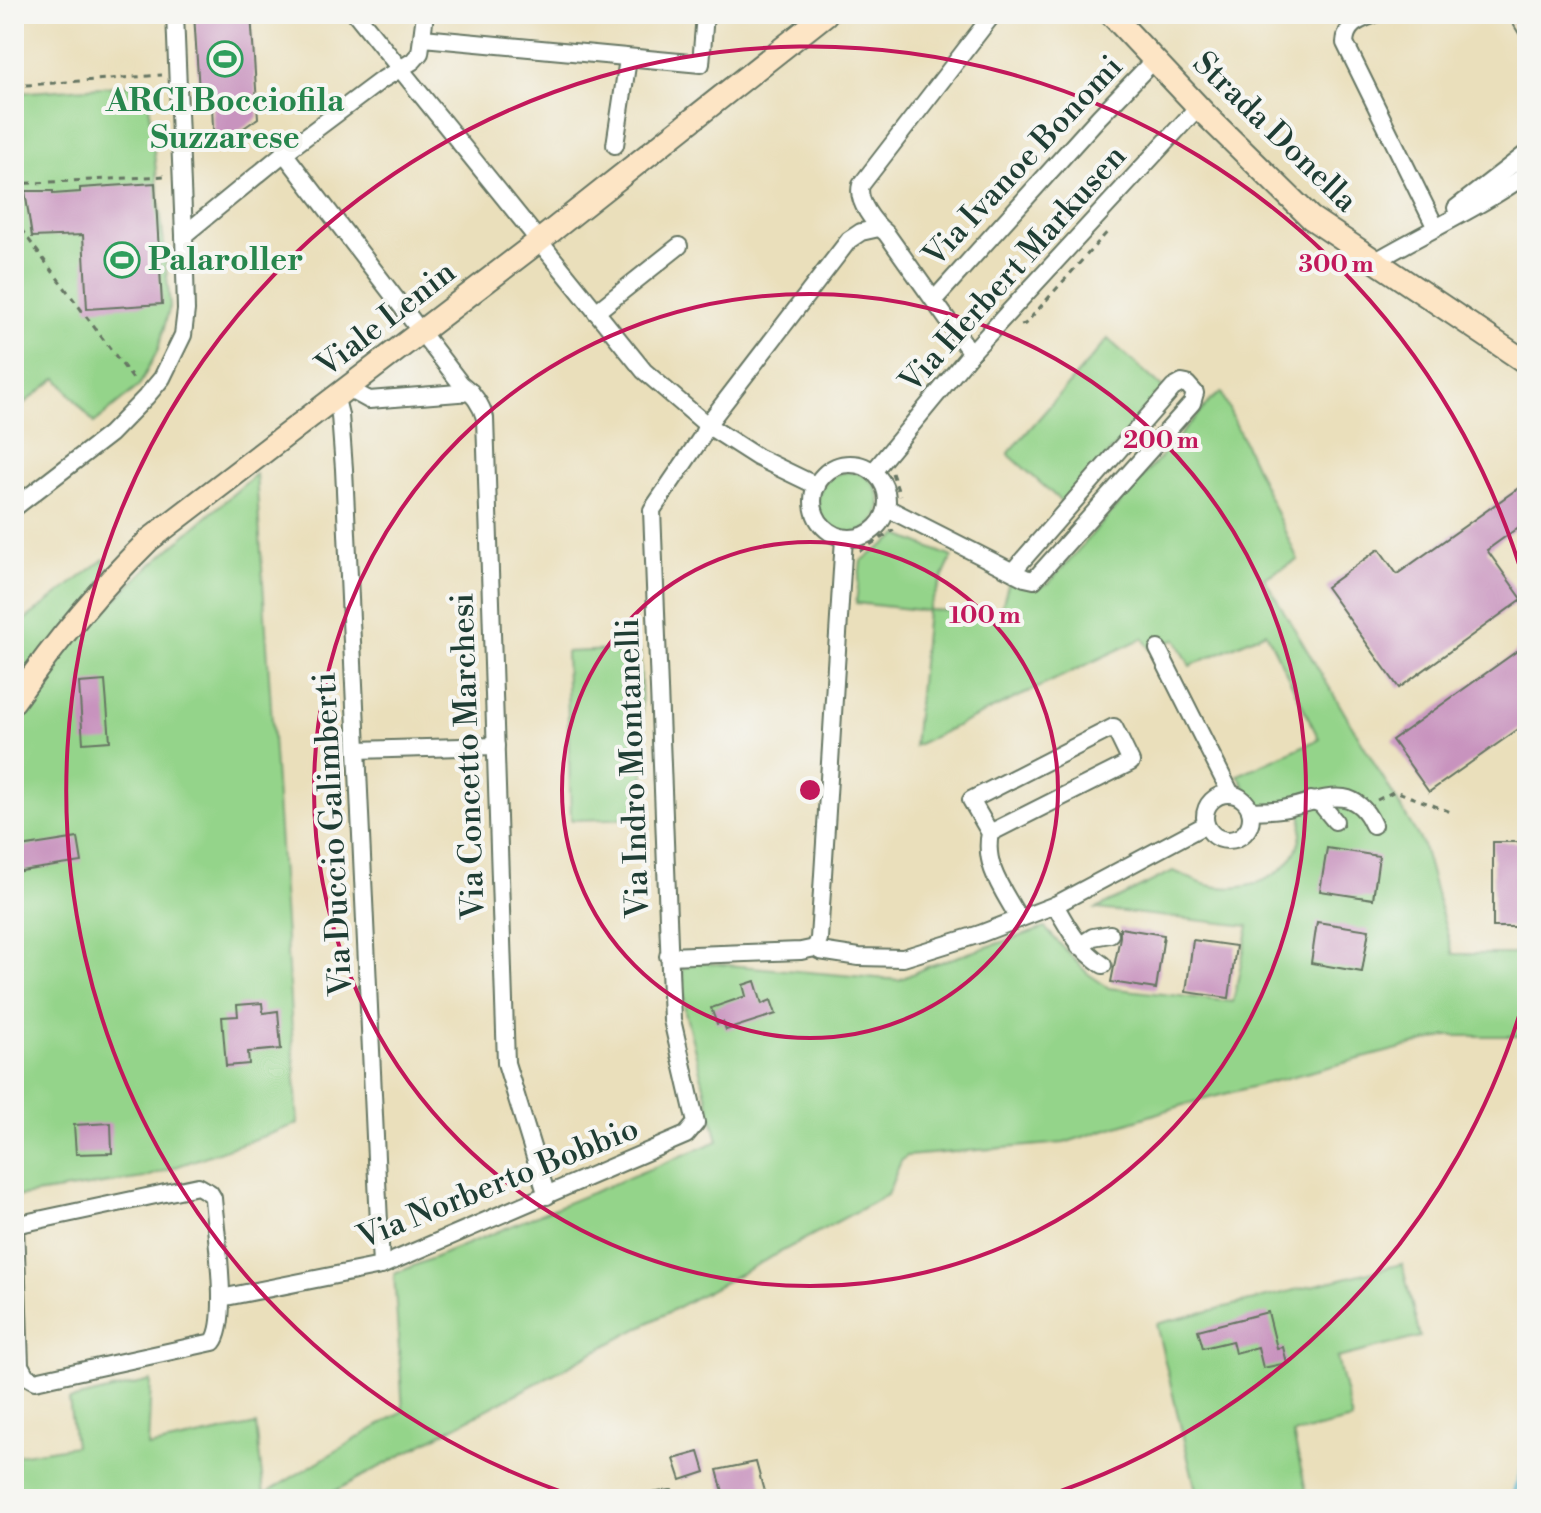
<svg xmlns="http://www.w3.org/2000/svg" width="1541" height="1513" viewBox="0 0 1541 1513" font-family="'Libre Bodoni',serif">
<rect width="100%" height="100%" fill="#f6f6f2"/>
<filter id="ink" filterUnits="userSpaceOnUse"><feTurbulence type="fractalNoise" baseFrequency=".0125" numOctaves="2"/><feDisplacementMap in="SourceGraphic" scale="16" xChannelSelector="R" yChannelSelector="G"/><feConvolveMatrix kernelMatrix="1 2 1 2 8 2 1 2 1" color-interpolation-filters="sRGB"/></filter>
<filter id="wash" filterUnits="userSpaceOnUse"><feTurbulence type="fractalNoise" baseFrequency=".006" numOctaves="4" result="noise"/><feDisplacementMap in="SourceGraphic" scale="32" xChannelSelector="R" yChannelSelector="G"/><feGaussianBlur stdDeviation="1.8" result="paint"/><feColorMatrix in="noise" values="0 0 0 0 0 0 0 0 0 0 0 0 0 0 0 0 0 1.4 0 .05"/><feComposite in="paint" operator="in"/></filter>
<g filter="url(#wash)">
<rect width="100%" height="100%" fill="#eadfbb"/>
<g fill="#94d48a" stroke="#5a885f" stroke-width="2">
<path d="M147,84L170,306L158,350L139,386L94,423L57,378L14,411V93Z"/>
<path d="M1108,339L1165,390L1064,504L1008,454Z"/>
<path d="M1221,392L1298,560L1264,578L1422,843L1453,954H1527V1036H1448L1190,1103L1064,1143L907,1156L901,1161L887,1195L320,1499H14L17,1455L75,1446L69,1400L151,1381L148,1447L256,1425L264,1494L403,1411L394,1274L718,1141L685,1012L682,961L899,980L929,966L1045,928L1087,973L1109,988L1233,1002L1249,926L1096,909L1173,871C1184,875 1196,882 1207,885C1245,895 1292,878 1301,835C1302,827 1302,818 1302,810L1262,818L1238,775L1319,739L1266,632L1190,666L1176,639L1150,650L1143,638L914,746L927,611L856,603L861,561L899,535L952,557L928,610L1000,613L1009,582L1035,589L1049,583L1210,401Z"/>
<circle cx="849" cy="503" r="31"/>
<path d="M256,474L298,1124L144,1178L14,1197V628L104,559L111,604L142,573Z"/>
<path d="M640,649L645,818L571,820L566,652Z"/>
<path d="M1402,1264L1420,1337L1337,1358L1352,1420L1293,1434L1308,1499H1198L1156,1324Z"/>
</g>
<g fill="none" stroke-linecap="round" stroke-linejoin="round">
<path stroke="#50b5cf" stroke-width="5" d="M1512,1499L1527,1457"/>
</g>
<g id="blocks">
<g fill="#c893be">
<path d="M194,14H251L258,118L214,149L212,106L200,107Z"/>
<path d="M1507,14H1527V47Z"/>
<path d="M155,183L162,304L87,309L83,235L32,237L25,191H53V194L80,192V188Z"/>
<path d="M1527,482V521L1487,550L1522,599L1399,688L1326,587L1379,549L1397,574Z"/>
<path d="M1527,644V723L1429,792L1392,740Z"/>
<path d="M105,681L110,741L83,743L79,683Z"/>
<path d="M78,838L82,862L14,872V848Z"/>
<rect x="1493" y="842" width="34" height="85"/>
<path d="M1327,848L1379,856L1373,899L1320,891Z"/>
<path d="M1317,922L1369,930L1362,972L1311,963Z"/>
<path d="M1120,928L1164,935L1156,989L1111,982L1120,937Z"/>
<path d="M1193,940L1236,946L1229,998L1186,992Z"/>
<path d="M755,981L762,1004L771,1000L776,1014L726,1030L723,1022L717,1024L711,1008L746,996L743,985Z"/>
<path d="M262,1003L263,1013L278,1011L281,1049L248,1052L249,1064L226,1066L222,1017L238,1016L237,1005Z"/>
<path d="M111,1123L112,1153L76,1154L74,1125Z"/>
<path d="M1268,1312L1277,1348L1283,1347L1287,1363L1263,1368L1258,1347L1235,1353L1232,1341L1203,1348L1198,1330Z"/>
<path d="M699,1452L705,1472L681,1480L674,1459Z"/>
<path d="M756,1462L766,1499H725L717,1470Z"/>
</g>
</g>
</g>
<g filter="url(#ink)">
<use href="#blocks" fill-opacity="0" stroke="#667663" stroke-width="2"/>
<g fill="none" stroke-linecap="round" stroke-linejoin="round">
<defs>
<path id="lane" d="M646,1499L671,1495"/>
<g id="street">
<path d="M356,14L644,371L707,425L757,457L817,486"/>
<path d="M1375,14C1359,20 1346,24 1345,43L1435,226"/>
<path d="M423,38L701,64L705,14"/>
<path d="M615,145L628,59"/>
<path d="M284,153L461,384C473,393 481,404 485,418L506,1063L547,1196"/>
<path d="M1456,208L1527,153"/>
<path d="M184,235L284,153L380,81L413,61L420,53L425,14"/>
<path d="M1374,262C1425,232 1479,208 1527,174"/>
<path d="M934,300L1099,117L1154,60"/>
<path d="M596,312L679,246"/>
<path d="M971,353L886,233C874,223 856,201 861,185L993,14"/>
<path d="M349,389L369,400L471,392"/>
<path d="M336,399L340,415L344,469L381,1266"/>
<circle cx="850" cy="501" r="37"/>
<path d="M873,472L971,353L1198,107"/>
<path d="M14,508L110,434L146,397L162,378L183,335L186,310L184,235L175,14"/>
<path d="M887,508L1025,578L1034,580L1192,403L1195,393L1187,384L1182,383L1173,388L1013,571"/>
<path d="M1158,649L1231,794"/>
<path d="M357,750L496,746"/>
<circle cx="1228" cy="817" r="23"/>
<path d="M1311,800L1321,804L1335,821"/>
<path d="M1250,811C1260,810 1271,811 1282,809C1318,803 1353,779 1373,825"/>
<path d="M990,833L1131,762L1114,727L971,800L990,833C983,866 1004,891 1019,919"/>
<path d="M1055,905C1069,930 1079,949 1103,965"/>
<path d="M1079,946L1093,937L1110,934"/>
<path d="M815,948L819,939L844,538"/>
<path d="M668,956L801,951L815,948L820,951L859,957L903,958L980,934L1055,905L1205,825"/>
<path d="M198,1186L210,1193L213,1198C215,1227 230,1322 213,1342L35,1381L26,1376L20,1365L15,1225Z"/>
<path d="M221,1298L381,1266L686,1135L696,1123L672,1020L652,510L701,438L707,425L849,240L861,232L879,228"/>
</g>
<g id="secondary">
<path d="M1111,14L1207,116L1311,218L1527,363"/>
<path d="M14,701C55,643 98,590 149,540L539,241L826,14"/>
</g>
</defs>
<use href="#lane" stroke="#667663" stroke-width="12"/>
<use href="#street" stroke="#667663" stroke-width="20"/>
<use href="#secondary" stroke="#667663" stroke-width="26"/>
<g stroke="#667663" stroke-width="3" stroke-dasharray="6 6" stroke-linecap="butt">
<path d="M14,86L162,75"/>
<path d="M14,184L166,176"/>
<path d="M14,220L136,383"/>
<path d="M1021,325L1025,324L1110,229"/>
<path d="M892,473L900,496"/>
<path d="M860,551L894,530"/>
<path d="M1377,800L1395,791L1451,812"/>
</g>
<use href="#lane" stroke="#fff" stroke-width="8"/>
<use href="#street" stroke="#fff" stroke-width="16"/>
<use href="#secondary" stroke="#fde5c5" stroke-width="22"/>
</g>
</g>
<g fill="none" stroke="#c2185b" stroke-width="4">
<circle cx="810" cy="790" r="248"/>
<circle cx="810" cy="790" r="496"/>
<path d="M1527 989A744 744 0 0 1 1040 1498M580 1498A744 744 0 1 1 1527 591"/>
</g>
<defs>
<symbol id="stadium-ring" viewBox="-11 -11 22 22"><circle r="9.5" fill="#f6f6f2" stroke="#2e9e5b" stroke-width="1.5"/><path d="M0-5a6.5 5 0 1 0 0 10a6.5 5 0 1 0 0-10ZM-3.5-1.8h7v3.6h-7Z" fill="#2e9e5b"/></symbol>
</defs>
<g fill-rule="evenodd">
<use href="#stadium-ring" x="205" y="39" width="40" height="40"/>
<use href="#stadium-ring" x="102" y="240" width="40" height="40"/>
</g>
<g text-anchor="middle" dominant-baseline="central" stroke-width="8" stroke-linejoin="round" paint-order="stroke">
<g font-size="32" font-weight="bold" fill="#27864d" stroke="#f6f6f2">
<text x="225" y="101">ARCI Bocciofila<tspan x="225" dy="37">Suzzarese</tspan></text>
<text x="148" y="260" text-anchor="start">Palaroller</text>
</g>
<g font-size="32" fill="#1f3d34" stroke="#f6f6f2">
<text transform="translate(1275 132) rotate(44)">Strada Donella</text>
<text transform="translate(1023 161) rotate(-47)">Via Ivanoe Bonomi</text>
<text transform="translate(1013 269) rotate(-48)">Via Herbert Markusen</text>
<text transform="translate(386 319) rotate(-38)">Viale Lenin</text>
<text transform="translate(468 756) rotate(-92)">Via Concetto Marchesi</text>
<text transform="translate(633 768) rotate(-92)">Via Indro Montanelli</text>
<text transform="translate(333 834) rotate(-93)">Via Duccio Galimberti</text>
<text transform="translate(498 1183) rotate(-22)">Via Norberto Bobbio</text>
</g>
</g>
<circle cx="810" cy="790" r="12" fill="#c2185b" stroke="#f6f6f2" stroke-width="4"/>
<g font-size="24" text-anchor="middle" font-weight="bold" fill="#c2185b" stroke="#f6f6f2" stroke-width="8" stroke-linejoin="round" paint-order="stroke">
<text x="1336" y="272">300 m</text>
<text x="1161" y="448">200 m</text>
<text x="985" y="623">100 m</text>
</g>
<rect width="1541" height="1513" fill="none" stroke="#f6f6f2" stroke-width="48"/>
</svg>
